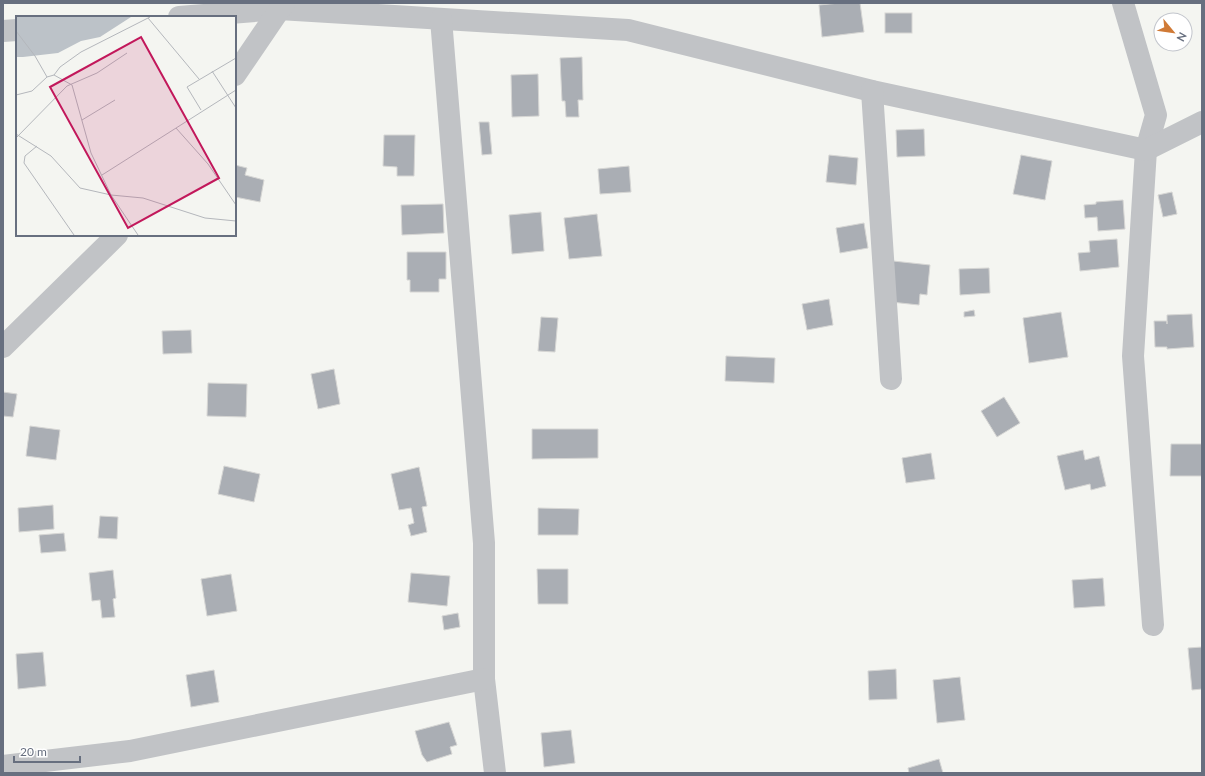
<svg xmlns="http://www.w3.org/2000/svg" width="1205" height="776" viewBox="0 0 1205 776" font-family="Lato,sans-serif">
<rect width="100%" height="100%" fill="#f4f5f1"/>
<g fill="#aaaeb4" stroke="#d6d6d4">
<path d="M840,3H860L864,32L822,37L819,5Z"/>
<rect x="885" y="13" width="27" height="20"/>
<path d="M582,57L583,100H578L579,117H566L565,101H562L560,58Z"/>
<path d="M538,74L539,116L512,117L511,75Z"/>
<path d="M479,122H489L492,154L482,155Z"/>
<path d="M924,129L925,156L897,157L896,130Z"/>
<path d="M384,135H415L414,176H397V167L383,166Z"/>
<path d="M829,155L858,158L856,185L826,182Z"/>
<path d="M1021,155L1052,161L1045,200L1013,194Z"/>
<path d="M235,165L247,168L245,175L264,180L260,202L235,197Z"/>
<path d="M629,166L631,192L600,194L598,169Z"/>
<path d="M1172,192L1177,214L1163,217L1158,195Z"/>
<path d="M1123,200L1125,229L1098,231L1097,217L1085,218L1084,205L1096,204V202Z"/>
<path d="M443,204L444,233L402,235L401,205Z"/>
<path d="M541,212L544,251L512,254L509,215Z"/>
<path d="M597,214L602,256L569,259L564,218Z"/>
<path d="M864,223L868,248L840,253L836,228Z"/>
<path d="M1117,239L1119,267L1080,271L1078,253L1090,252L1089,241Z"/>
<path d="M407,252H446V279H439V292H410V280H407Z"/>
<path d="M893,261L930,265L927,295L920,294L919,305L891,302Z"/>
<path d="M989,268L990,293L960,295L959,269Z"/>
<path d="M829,299L833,325L807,330L802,304Z"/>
<path d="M974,310L975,316L964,317V312Z"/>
<path d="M1061,312L1068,357L1029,363L1023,318Z"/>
<path d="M1192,314L1194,347L1167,349V347H1155L1154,321H1167V324V315Z"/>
<path d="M541,317L558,318L555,352L538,351Z"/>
<path d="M191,330L192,353L163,354L162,331Z"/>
<path d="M726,356L775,358L774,383L725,381Z"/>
<path d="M334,369L340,404L318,409L311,374Z"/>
<path d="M208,383L247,384L246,417L207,416Z"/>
<path d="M3,392L17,394L13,417L3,416Z"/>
<path d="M1004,397L1020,423L997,437L981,411Z"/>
<path d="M30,426L60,430L56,460L26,456Z"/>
<path d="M532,429H598V458L532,459Z"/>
<path d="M1171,444H1202V476H1170Z"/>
<path d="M1083,450L1085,460L1099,456L1106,486L1091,490L1090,484L1065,490L1057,456Z"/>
<path d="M931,453L935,479L906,483L902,458Z"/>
<path d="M224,466L260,474L254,502L218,494Z"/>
<path d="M419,467L427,506L422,507L427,532L411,536L408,525L414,523L411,508L399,510L391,474Z"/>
<path d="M53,505L54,529L19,532L18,508Z"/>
<path d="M538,508L579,509L578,535H538Z"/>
<path d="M100,516L118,517L117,539L98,538Z"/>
<path d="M64,533L66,551L41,553L39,535Z"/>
<path d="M537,569H568V604H538Z"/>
<path d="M113,570L116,598L113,599L115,617L102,618L100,600L92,601L89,573Z"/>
<path d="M411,573L450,576L447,606L408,602Z"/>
<path d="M231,574L237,611L207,616L201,579Z"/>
<path d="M1103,578L1105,606L1074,608L1072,580Z"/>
<path d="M458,613L460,627L444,630L442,616Z"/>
<path d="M1202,647V689L1192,690L1188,648Z"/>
<path d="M43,652L46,686L18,689L16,654Z"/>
<path d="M896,669L897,699L869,700L868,671Z"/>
<path d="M214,670L219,702L191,707L186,675Z"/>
<path d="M960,677L965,720L937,723L933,680Z"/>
<path d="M449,722L457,745L450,747L452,754L427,762L422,755L415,731Z"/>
<path d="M571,730L575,763L544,767L541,733Z"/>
<path d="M939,759L943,773H909L908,768Z"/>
</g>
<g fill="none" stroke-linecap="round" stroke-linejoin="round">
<g stroke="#c1c3c6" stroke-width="22">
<path d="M1123,3L1156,115L1146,150L1133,356L1153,625"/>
<path d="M179,17L279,9L628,30L872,91L1146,150L1202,122"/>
<path d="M441,19L484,543V679L495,773"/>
<path d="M3,31L17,30"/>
<path d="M235,75L284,3"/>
<path d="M872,91L891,379"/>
<path d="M3,347L117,235"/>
<path d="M3,766L130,751L484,679"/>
</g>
</g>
<g transform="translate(16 16)">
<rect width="220" height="220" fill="#f4f5f1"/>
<path d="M0,1H115L84,21L65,25L42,37L7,41H0Z" fill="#bcc2c8"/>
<path fill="none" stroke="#b4b7bc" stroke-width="1" d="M132,2L183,63M0,15L19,40L31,61L16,75L0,79M196,55L220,92M38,59L44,51L65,36L134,1M31,61L38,59L56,69L75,137L95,179L122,219M185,94L171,71L220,42M66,104L99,84M160,112L192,148L220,189M0,118L35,140L64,172L95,179L127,182L189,202L220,205M0,122L51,70L81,57L111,37M21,130L9,140L8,147L58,219M86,159L220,74"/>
<path fill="#c2185b" fill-opacity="0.15" stroke="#c2185b" stroke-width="2" d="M125,21L203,162L112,212L34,71Z"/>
<rect width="220" height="220" fill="none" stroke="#676f7f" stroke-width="2"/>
</g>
<rect width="1205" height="776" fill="none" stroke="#676f7f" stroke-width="8"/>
<g transform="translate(1173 32) rotate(119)"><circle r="19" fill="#ffffff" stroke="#c2c5cc"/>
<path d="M0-3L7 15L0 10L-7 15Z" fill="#d07a36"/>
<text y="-6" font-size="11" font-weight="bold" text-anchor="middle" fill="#676f7f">N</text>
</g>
<path d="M14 756v6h66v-6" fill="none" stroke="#676f7f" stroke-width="2"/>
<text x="20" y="756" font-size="12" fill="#676f7f" stroke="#ffffff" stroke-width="3" paint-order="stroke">20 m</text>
</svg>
